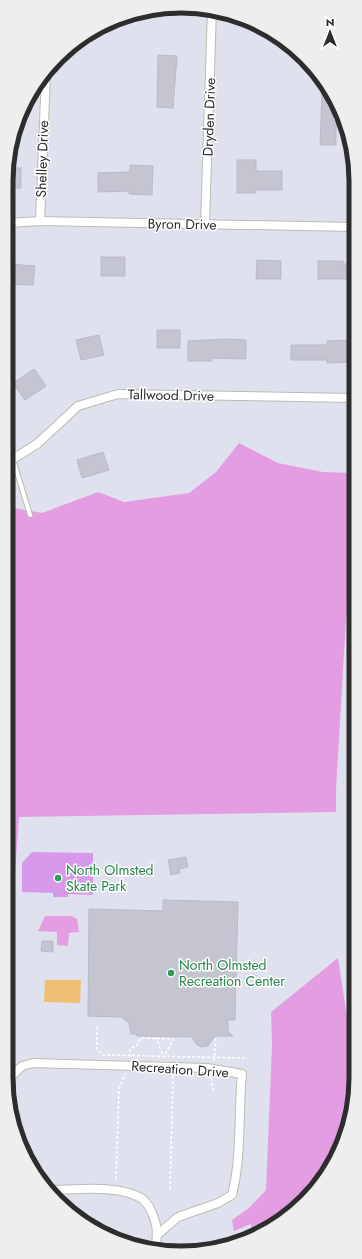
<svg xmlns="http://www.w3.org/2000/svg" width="362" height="1259" viewBox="0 0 362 1259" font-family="Jost,sans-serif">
<rect width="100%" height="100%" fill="#e0e1ee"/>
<g fill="#e49de3">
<path d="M239,443L278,463L323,472L354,473V562L348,586L336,790V812L19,817L6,1000L8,499L14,508L42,513L98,492L124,502L189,493L216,472Z"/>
<path d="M45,916H71L77,919L79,932L69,933L68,946L57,945V932L38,931Z"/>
<path d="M338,958L349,1030L353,1036V1112L341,1143L334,1144L332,1166L288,1217L252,1235L251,1224L234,1231L232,1220L249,1208L266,1190L272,1045L271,1012Z"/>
</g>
<path fill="#d999eb" d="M32,852L93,853V895L68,894V897H53V893L22,892V863Z"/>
<path fill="#efc074" d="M45,980H81L80,1003L44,1002Z"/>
<g fill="#c4c5d1" stroke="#b9b9ca">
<path d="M158,55L177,56L173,108L157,107Z"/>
<path d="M322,95H331L333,98V121H336V145H320Z"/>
<path d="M237,160H256V171H282V190H256V193H237Z"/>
<path d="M130,165L153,166L152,195L129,194V191L98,192V173L130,172Z"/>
<rect x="9" y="168" width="12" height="20"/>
<rect x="101" y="257" width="24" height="19"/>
<path d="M257,260L281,261V279H256Z"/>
<path d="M318,261H343V264H354V279H318Z"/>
<path d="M10,264L35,266L33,285L9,284Z"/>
<rect x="157" y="330" width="23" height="18"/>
<path d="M99,335L104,355L81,360L76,340Z"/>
<path d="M224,339L246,340V359L212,358V361H188V341Z"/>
<path d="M352,340L353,362L327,363V360H291V345H327V341Z"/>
<path d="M34,369L46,386L25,400L13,383Z"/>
<path d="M103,452L109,470L82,478L77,460Z"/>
<path d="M186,857L188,867L179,869L180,873L171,875L168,860Z"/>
<path d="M163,900L238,902L235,1020H228V1031L233,1036H217L214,1037L208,1046L201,1047L196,1044L192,1037L137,1036L136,1034H131L129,1023L121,1017L88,1016L89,909L163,911Z"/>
<path d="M42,941H53V952L41,951Z"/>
</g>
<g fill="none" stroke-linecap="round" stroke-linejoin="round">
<defs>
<path id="lane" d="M13,459L30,515"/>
<g id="street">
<path d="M40,221L46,73"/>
<path d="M9,223L40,221L354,227"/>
<path d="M205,224L212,9"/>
<path d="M8,459H13L37,444L78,406L118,394L354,398"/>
<path d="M11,1101V1077L22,1066L33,1063L207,1068L242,1074C238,1114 242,1156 232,1195L218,1203L178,1217L157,1235"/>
<path d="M47,1190C74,1190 118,1184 141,1198C149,1203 154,1216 156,1225C158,1232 156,1242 156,1249"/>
</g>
</defs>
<use href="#lane" stroke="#bbbdb0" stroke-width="6"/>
<use href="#street" stroke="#bbbdb0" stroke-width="10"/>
<g stroke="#fff" stroke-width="1.5" stroke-dasharray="3 2" stroke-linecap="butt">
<path d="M97,1027V1050L103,1055L244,1058"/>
<path d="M130,1057V1049L136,1046L141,1038L173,1039L164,1057L156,1038"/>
<path d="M214,1061L216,1037"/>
<path d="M211,1078L214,1092"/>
<path d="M116,1179L119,1089L125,1074"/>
<path d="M170,1189L173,1076"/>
</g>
<use href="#lane" stroke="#fff" stroke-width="4"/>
<use href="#street" stroke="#fff" stroke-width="8"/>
</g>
<g fill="#2e9e5b" stroke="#fff" stroke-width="1.5">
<circle cx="58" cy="878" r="4"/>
<circle cx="171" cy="973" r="4"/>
</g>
<g text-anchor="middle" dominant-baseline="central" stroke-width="3" stroke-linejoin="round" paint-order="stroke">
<g font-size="14" fill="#2d2d2d" stroke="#fff">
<text transform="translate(209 117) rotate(-88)">Dryden Drive</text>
<text transform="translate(42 159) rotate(-88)">Shelley Drive</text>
<text transform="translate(182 224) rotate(1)">Byron Drive</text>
<text transform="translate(171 395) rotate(1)">Tallwood Drive</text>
<text transform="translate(180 1069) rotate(4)">Recreation Drive</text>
</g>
<g font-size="14" fill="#27864d" stroke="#fff" text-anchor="start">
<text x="66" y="870">North Olmsted<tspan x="66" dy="16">Skate Park</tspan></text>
<text x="179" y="965">North Olmsted<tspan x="179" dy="16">Recreation Center</tspan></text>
</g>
</g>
<path d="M0 0H362V1259H0ZM181 13H181A168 168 0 0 1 349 181V1078A168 168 0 0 1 181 1246H181A168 168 0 0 1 13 1078V181A168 168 0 0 1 181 13Z" fill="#eee" fill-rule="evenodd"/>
<path fill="none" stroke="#2d2d2d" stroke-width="5" d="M181 13H181A168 168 0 0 1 349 181V1078A168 168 0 0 1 181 1246H181A168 168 0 0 1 13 1078V181A168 168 0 0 1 181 13Z"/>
<g transform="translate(330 32)" stroke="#ffffff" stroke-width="3" paint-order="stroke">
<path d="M0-3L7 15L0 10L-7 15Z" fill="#2d2d2d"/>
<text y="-6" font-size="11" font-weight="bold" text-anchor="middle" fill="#2d2d2d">N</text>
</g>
</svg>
